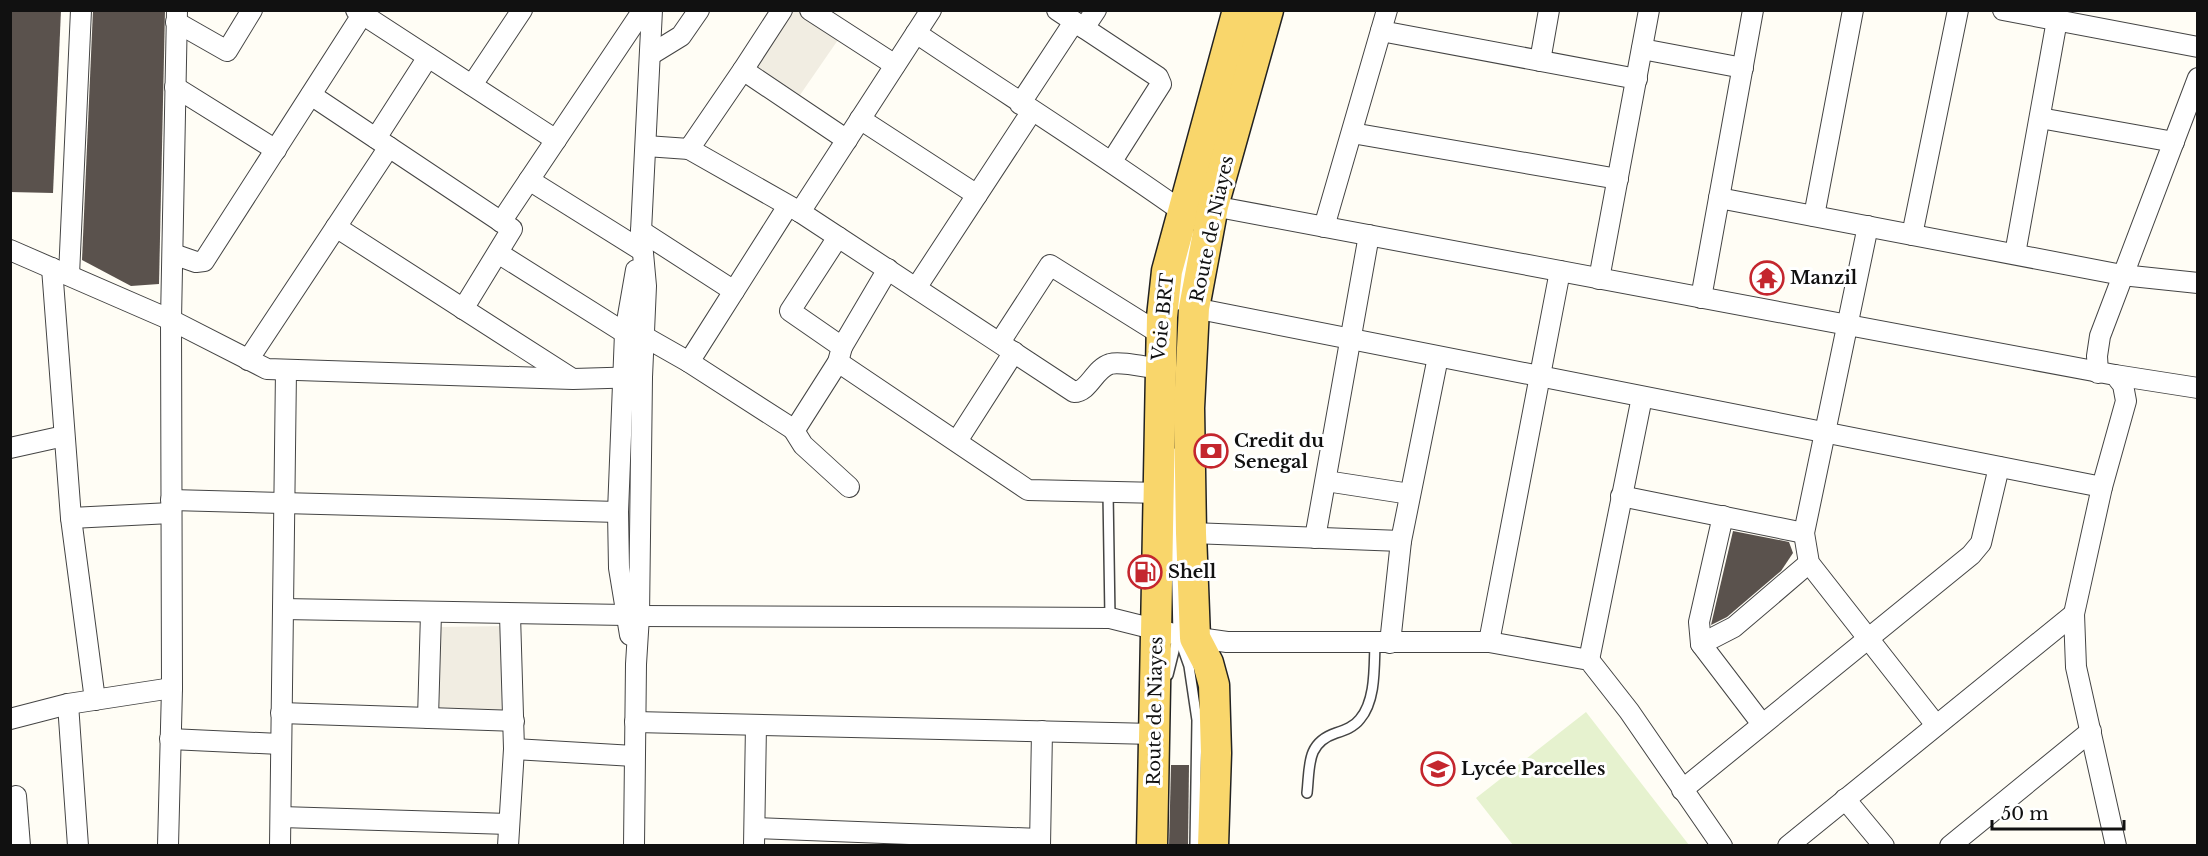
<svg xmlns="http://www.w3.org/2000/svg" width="2208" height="856" viewBox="0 0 2208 856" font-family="'Libre Baskerville',serif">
<rect width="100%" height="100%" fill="#fffdf5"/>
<path fill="#e6f2cf" d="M1586,712L1689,845H1513L1476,798Z"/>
<g fill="#f1ede2">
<path d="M789,11H797L840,37L800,95L755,68Z"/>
<path d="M508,626V717L434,715L438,627Z"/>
</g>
<g fill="#5a524d">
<path d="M10,10H61L53,193L10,192Z"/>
<path d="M93,10H165L159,284L131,286L82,260Z"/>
<path d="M1733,531L1789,542L1793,553L1781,571L1727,617L1711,625Z"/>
<path d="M1171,765H1189L1188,846H1169Z"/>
</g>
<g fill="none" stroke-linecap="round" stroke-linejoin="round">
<defs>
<g id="service">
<path d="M1178,305L1192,236"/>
<path d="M1108,492L1110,618"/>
<path d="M1178,635L1189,666L1197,720L1195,846"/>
<path d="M1168,675L1178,635L1174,453"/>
<path d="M1307,793C1310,766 1306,743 1336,733C1345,730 1354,727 1360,719C1376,700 1374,667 1375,643"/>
</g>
<g id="minor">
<path d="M356,10L556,140"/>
<path d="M810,10L895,65"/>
<path d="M1057,10L1084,28L1096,10"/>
<path d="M2003,10L2198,47"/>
<path d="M176,22L227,51L252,10"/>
<path d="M1084,28L1158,77L1161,84L1112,161"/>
<path d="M1381,31L1637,79"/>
<path d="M916,33C1005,93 1096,150 1183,212"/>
<path d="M1642,49L1743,68"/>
<path d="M650,55L681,36L699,10"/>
<path d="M1540,61L1549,10"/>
<path d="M743,70L782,10"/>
<path d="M472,85L522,10"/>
<path d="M175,87L276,150"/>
<path d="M311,95L512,229L463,309"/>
<path d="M1020,104L1074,22"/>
<path d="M2040,118L2174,142"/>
<path d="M860,119L977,195"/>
<path d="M1352,133L1618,179"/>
<path d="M376,138L428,57"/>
<path d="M646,146L689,149L743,70L847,140"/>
<path d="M689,149L800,212L1074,392C1089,392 1094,369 1110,364C1121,361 1150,368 1162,369"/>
<path d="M529,180L641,250"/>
<path d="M1719,198L2122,275L2198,283"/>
<path d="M1213,206L2115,375L2123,385L2126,401L2102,487L2074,614L2076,667L2116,846"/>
<path d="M800,212L931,10"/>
<path d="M1814,216L1853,10"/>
<path d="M501,222L643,10"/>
<path d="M1868,226L1804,533L1809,563L1936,725"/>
<path d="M336,227L571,378"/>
<path d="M1324,227L1387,10"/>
<path d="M641,231L734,291"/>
<path d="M1912,235L1958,10"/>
<path d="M10,250L171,320L267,369L573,379L642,377"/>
<path d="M498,253L625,333"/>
<path d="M173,254L196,262L204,261L362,15"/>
<path d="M2015,254L2057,20"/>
<path d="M52,268L71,518L95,700"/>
<path d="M69,275L81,10"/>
<path d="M1599,279L1649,10"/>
<path d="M916,288L1032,111"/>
<path d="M1701,298L1753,10"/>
<path d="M1194,308L2102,487"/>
<path d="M645,337L689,362L788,206"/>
<path d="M1000,342L1050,265L1162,335"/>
<path d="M842,347L888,269"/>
<path d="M248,360L389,147"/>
<path d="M689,362L793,429L796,428L838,362L842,347L790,311L838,237"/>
<path d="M838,362L1028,490L1161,493"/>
<path d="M2098,373L2097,356L2100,336L2198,78"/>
<path d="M2115,375L2198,388"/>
<path d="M793,429L803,445L849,487"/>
<path d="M957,441L1014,352"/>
<path d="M10,448L64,436"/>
<path d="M1326,481L1410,494"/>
<path d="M1621,496L1804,533"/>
<path d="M171,500L618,512"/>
<path d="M1723,516L1699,622L1701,644L1762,724"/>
<path d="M71,518L171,513"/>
<path d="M1191,533L1401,541"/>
<path d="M1315,538L1369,235"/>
<path d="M283,609L626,615"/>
<path d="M639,616L1110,618L1178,635L1227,642H1489L1589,660L1629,711L1722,846"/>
<path d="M630,635L619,568L618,512L625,333L636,270"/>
<path d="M1489,642L1560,271"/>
<path d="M1390,643L1401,541L1438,357"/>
<path d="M1701,644L1734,627L1809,563"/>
<path d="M1589,660L1642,397"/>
<path d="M68,704L78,846"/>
<path d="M281,713L514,721"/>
<path d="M428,718L431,613"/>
<path d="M10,719L68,704L172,688"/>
<path d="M635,722L1154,734"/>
<path d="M170,739L280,744"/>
<path d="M514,749L634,756"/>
<path d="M1682,790L1971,555L1981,543L1999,467"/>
<path d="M16,796L20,846"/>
<path d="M1845,799L1884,846"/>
<path d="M281,817L509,824"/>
<path d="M755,828L1040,839"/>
<path d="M168,846L172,688L171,320L177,10"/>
<path d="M280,846L286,370"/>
<path d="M508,846L514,749L510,615"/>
<path d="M634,846L636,664L639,616L642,377L646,286L641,231L652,10"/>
<path d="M754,846L756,725"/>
<path d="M1040,846L1042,731"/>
<path d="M1788,846L2074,614"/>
<path d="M1950,846L2091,731"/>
</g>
<g id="primary">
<path d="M1152,846L1162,317L1167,271L1238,10"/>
<path d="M1213,846L1216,753L1214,685L1208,663L1195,638L1191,533L1189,408L1194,308L1213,206L1268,10"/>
</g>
</defs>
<use href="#service" stroke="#444" stroke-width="12"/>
<use href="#minor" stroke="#444" stroke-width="22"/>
<use href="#primary" stroke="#222" stroke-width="33"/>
<use href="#service" stroke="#fff" stroke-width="9"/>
<use href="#minor" stroke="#fff" stroke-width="20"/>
<use href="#primary" stroke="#f9d66b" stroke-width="30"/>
</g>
<defs>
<symbol id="temple-ring" viewBox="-11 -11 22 22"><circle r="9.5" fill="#fff" stroke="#c4262e" stroke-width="1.5"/><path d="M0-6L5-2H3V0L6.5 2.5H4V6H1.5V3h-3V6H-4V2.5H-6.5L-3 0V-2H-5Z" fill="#c4262e"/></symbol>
<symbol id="bank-ring" viewBox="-11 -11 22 22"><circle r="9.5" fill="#fff" stroke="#c4262e" stroke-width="1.5"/><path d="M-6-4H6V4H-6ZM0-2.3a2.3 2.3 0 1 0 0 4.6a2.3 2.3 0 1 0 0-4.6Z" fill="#c4262e"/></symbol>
<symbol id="fuel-ring" viewBox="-11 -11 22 22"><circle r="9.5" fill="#fff" stroke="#c4262e" stroke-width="1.5"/><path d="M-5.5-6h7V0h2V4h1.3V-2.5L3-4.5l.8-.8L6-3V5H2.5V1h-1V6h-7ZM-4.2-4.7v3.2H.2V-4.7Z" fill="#c4262e"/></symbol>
<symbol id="school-ring" viewBox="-11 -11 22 22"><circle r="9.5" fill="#fff" stroke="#c4262e" stroke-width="1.5"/><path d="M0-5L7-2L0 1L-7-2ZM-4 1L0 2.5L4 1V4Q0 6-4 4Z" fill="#c4262e"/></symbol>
</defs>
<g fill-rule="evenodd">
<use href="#temple-ring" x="1748" y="259" width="38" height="38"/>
<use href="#bank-ring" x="1192" y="432" width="38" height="38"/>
<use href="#fuel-ring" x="1126" y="553" width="38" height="38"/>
<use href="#school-ring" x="1419" y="750" width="38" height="38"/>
</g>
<g text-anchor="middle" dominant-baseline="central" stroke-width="6" stroke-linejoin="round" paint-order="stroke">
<g font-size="18" fill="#111" stroke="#fff">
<text transform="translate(1212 229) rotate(-78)">Route de Niayes</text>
<text transform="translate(1163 317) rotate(-84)">Voie BRT</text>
<text transform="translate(1155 711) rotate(-89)">Route de Niayes</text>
</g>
<g font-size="18" font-weight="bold" fill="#111" stroke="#fff" text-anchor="start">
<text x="1790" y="278">Manzil</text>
<text x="1234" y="441">Credit du<tspan x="1234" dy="21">Senegal</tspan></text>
<text x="1168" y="572">Shell</text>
<text x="1461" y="769">Lycée Parcelles</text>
</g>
</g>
<rect width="2208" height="856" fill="none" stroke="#111111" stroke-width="24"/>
<path d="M1992 820v9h132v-9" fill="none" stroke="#111111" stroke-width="3"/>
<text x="2001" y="820" font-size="18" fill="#111111" stroke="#ffffff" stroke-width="4.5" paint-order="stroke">50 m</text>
</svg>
